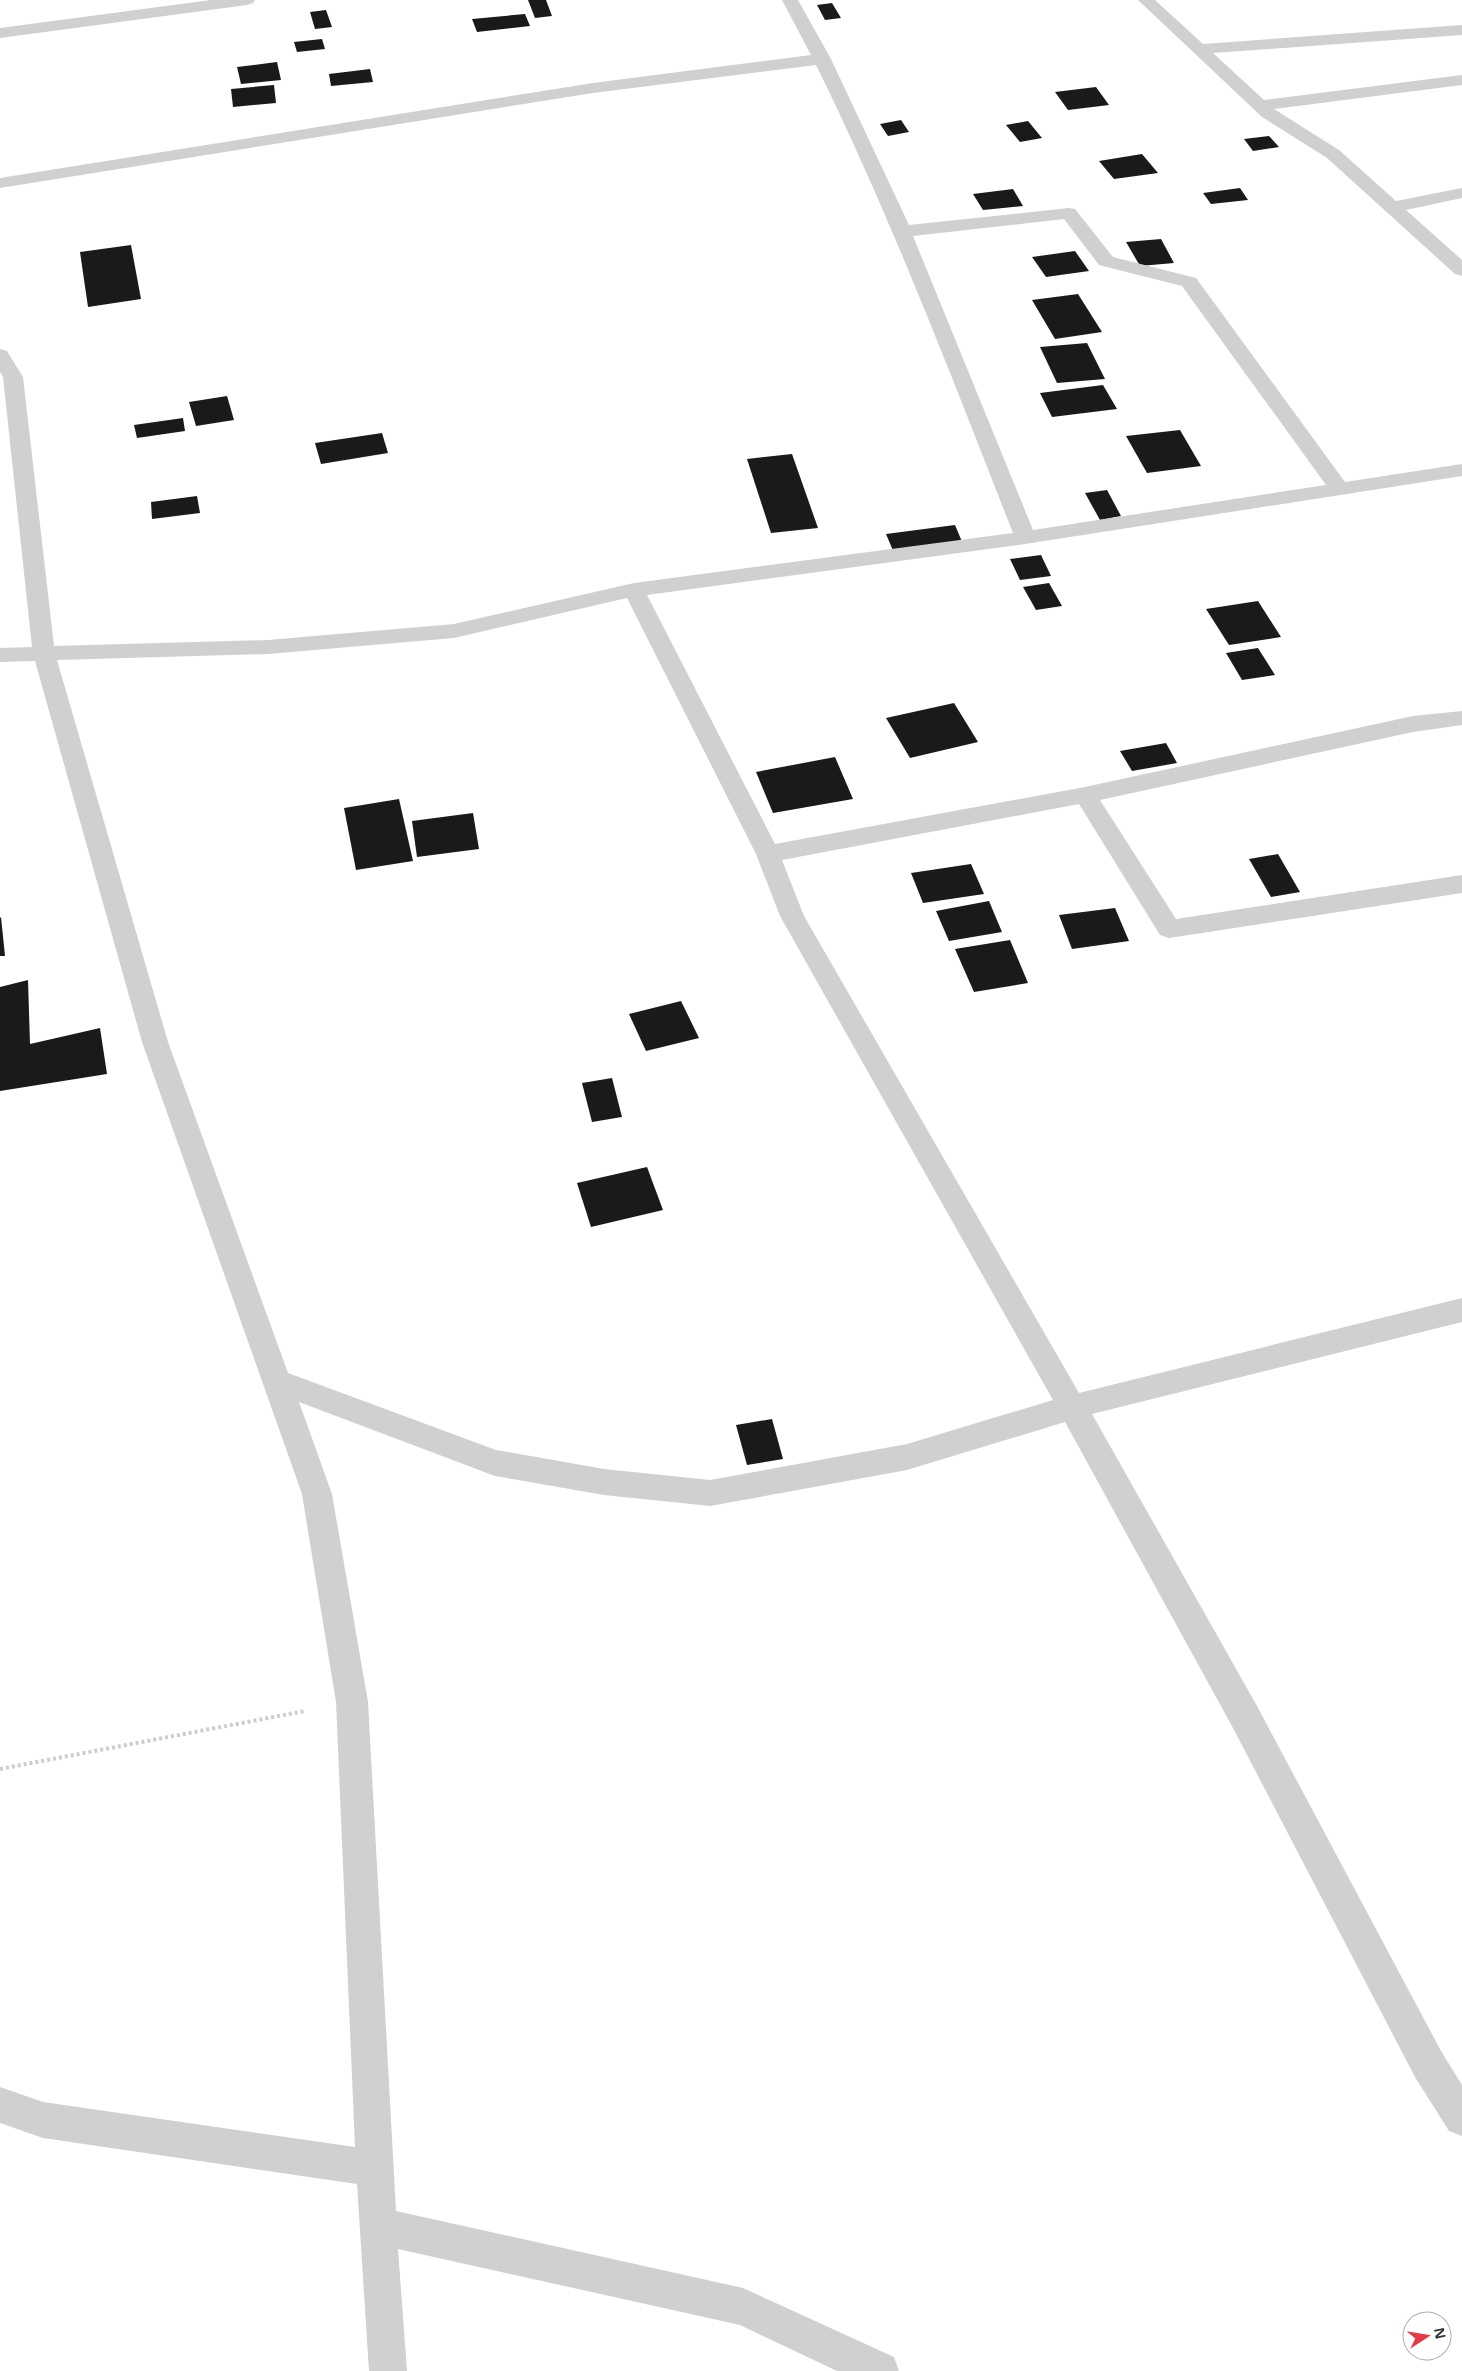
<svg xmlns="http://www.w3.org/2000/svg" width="1462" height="2371" viewBox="0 0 1462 2371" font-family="'Open Sans',sans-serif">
<rect width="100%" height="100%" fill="#fff"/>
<g fill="#1a1a1a">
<path d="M528,0H546L552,16L535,18Z"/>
<path d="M832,3L841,18L825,20L817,5Z"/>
<path d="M326,10L332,27L315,29L310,12Z"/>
<path d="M525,14L530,26L477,32L472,19Z"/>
<path d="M322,39L325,49L297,52L294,42Z"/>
<path d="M277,62L281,80L241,84L237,67Z"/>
<path d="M370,69L373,82L331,86L329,74Z"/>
<path d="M274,85L276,103L233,107L231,89Z"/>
<path d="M1096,87L1109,105L1068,110L1055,92Z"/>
<path d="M901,120L909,132L888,136L880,124Z"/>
<path d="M1028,121L1042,138L1020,142L1006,125Z"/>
<path d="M1269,136L1279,147L1253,151L1244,139Z"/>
<path d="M1142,154L1158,173L1114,179L1099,161Z"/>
<path d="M1240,188L1248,200L1211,204L1203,193Z"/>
<path d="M1013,189L1023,206L983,210L973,194Z"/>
<path d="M1161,239L1174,263L1140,266L1126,242Z"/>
<path d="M131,245L141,299L88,307L80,252Z"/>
<path d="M1075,251L1089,271L1046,277L1032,257Z"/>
<path d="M1078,294L1102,332L1055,339L1032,300Z"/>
<path d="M1087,343L1105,379L1057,383L1040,347Z"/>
<path d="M1103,385L1117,409L1052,417L1040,393Z"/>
<path d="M227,396L234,420L196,426L189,402Z"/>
<path d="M183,418L185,431L137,438L134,425Z"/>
<path d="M1180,430L1201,466L1147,473L1126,436Z"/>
<path d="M382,433L388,453L321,464L315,443Z"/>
<path d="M792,454L818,528L771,533L747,459Z"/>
<path d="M1107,490L1121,516L1100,520L1085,493Z"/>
<path d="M197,496L200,513L152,519L151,502Z"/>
<path d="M955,525L963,544L894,553L886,534Z"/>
<path d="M1041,555L1051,576L1020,580L1010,559Z"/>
<path d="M1049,583L1062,606L1036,610L1023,587Z"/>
<path d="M1258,601L1281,637L1229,645L1206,609Z"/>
<path d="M1258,648L1275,675L1242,680L1226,653Z"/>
<path d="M954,703L978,742L910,758L886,718Z"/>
<path d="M1166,743L1177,763L1132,771L1120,751Z"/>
<path d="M835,757L853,799L773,813L756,772Z"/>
<path d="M399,799L413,861L356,870L344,808Z"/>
<path d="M473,813L479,849L417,857L412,821Z"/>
<path d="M1278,854L1300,892L1271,897L1249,859Z"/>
<path d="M971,864L984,894L923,903L911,873Z"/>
<path d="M989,901L1002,932L949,941L936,911Z"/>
<path d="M1115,908L1129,941L1072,949L1059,915Z"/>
<path d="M1,917L5,956H0V918Z"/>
<path d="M1010,940L1028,983L974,992L955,949Z"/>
<path d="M28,980L30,1044L100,1028L107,1074L0,1091V987Z"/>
<path d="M681,1001L699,1038L646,1051L629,1014Z"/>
<path d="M612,1078L622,1117L592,1122L582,1083Z"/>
<path d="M647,1167L663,1210L591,1227L577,1183Z"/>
<path d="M772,1419L783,1459L747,1465L736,1425Z"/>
</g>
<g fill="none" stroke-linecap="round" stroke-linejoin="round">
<path stroke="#cdcdcd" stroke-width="4" stroke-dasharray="3 3" stroke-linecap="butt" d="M0,1769L305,1711"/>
<g fill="#d0d0d0" fill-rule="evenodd">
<path d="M211,0H255L253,3L247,5L0,38V28Z"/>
<path d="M782,0H798L831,59L909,225L1069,208L1075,209L1113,257L1196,278L1345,482L1462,464V476L1025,544L647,595L775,844L1085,787L1413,716L1462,711V725L1413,732L1100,800L1176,919L1462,875V893L1169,938L1160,935L1079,804L782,860L804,916L1079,1393L1462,1298V1322L1092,1414L1257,1706L1441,2051L1462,2085V2136L1449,2131L1415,2077L1233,1728L1065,1422L907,1470L710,1506L604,1495L495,1476L299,1402L332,1494L368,1702L396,2211L743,2288L894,2357L899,2371H837L740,2325L398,2249L407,2371H369L357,2184L43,2138L0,2123V2087L43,2102L355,2147L336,1702L302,1494L142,1042L35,661L0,662V648L32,647L3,377L0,372V349L7,351L23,377L54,646L268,640L454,624L634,583L1013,533C951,375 891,217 816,65L593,93L0,188V178L593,83L811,55ZM1064,219L1099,265L1182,286L1326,485L1033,530L913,236ZM627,598L756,854L780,916L1053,1400L907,1444L710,1480L604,1469L496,1450L288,1373L168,1042L57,660L268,654L454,638Z"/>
<path d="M1138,0H1155L1203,44L1462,25V35L1213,53L1264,100L1462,75V85L1274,109L1339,150L1396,201L1462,188V198L1406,210L1462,260V276L1455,274L1327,158L1262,117Z"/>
</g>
</g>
<g transform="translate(1427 2336) rotate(78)"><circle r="24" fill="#ffffff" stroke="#adadad"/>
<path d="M0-4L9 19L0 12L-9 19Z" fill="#e63946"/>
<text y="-8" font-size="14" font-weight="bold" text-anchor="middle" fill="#333333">N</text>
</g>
</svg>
